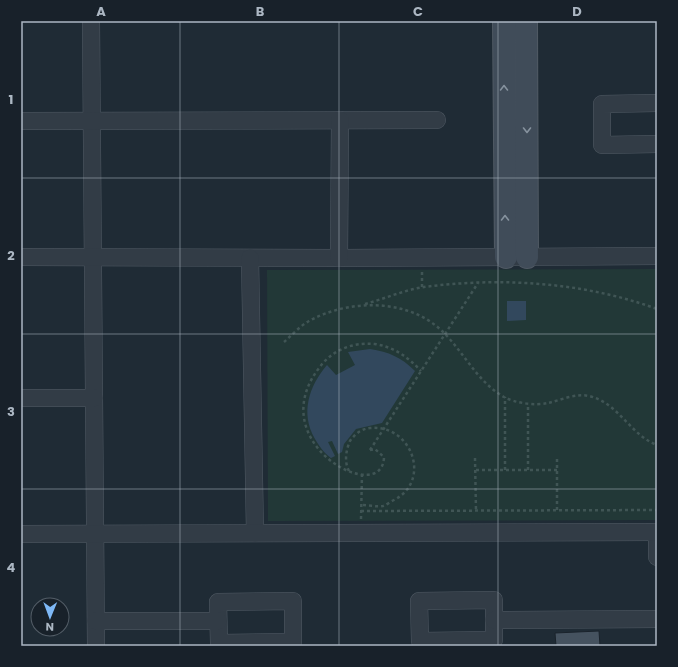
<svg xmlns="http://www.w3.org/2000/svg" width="678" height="667" viewBox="0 0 678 667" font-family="Poppins,sans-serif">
<rect width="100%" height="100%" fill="#1f2b35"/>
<path fill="#223837" d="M657,269V520L268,521L267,270Z"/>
<g fill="#32485d">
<path d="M507,301H526V320L507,321Z"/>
<path d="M370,349C389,352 401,357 415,371L382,423L356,429L344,444L342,452L338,454L332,441L328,442L335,456L331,458C324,453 320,447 315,439C300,413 309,386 327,365L336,375L355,365L348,352Z"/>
</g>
<path fill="#45525f" stroke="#1a232c" d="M599,631L600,646H556L555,633Z"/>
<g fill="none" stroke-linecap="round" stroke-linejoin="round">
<defs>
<g id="street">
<path d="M91,21L96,646"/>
<path d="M657,103L602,104V145L657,144"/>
<path d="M21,121L437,120"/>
<path d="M21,257L339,258L657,256"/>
<path d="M250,258L255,533"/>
<path d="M339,258L340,120"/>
<path d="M21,398H94"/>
<path d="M657,532V557"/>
<path d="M21,534L657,532"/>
<path d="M494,600V640L420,641L419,601Z"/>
<path d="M293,601V642L219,643L218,602Z"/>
<path d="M494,620L657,619"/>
<path d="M96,621H218"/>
</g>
<g id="secondary">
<path d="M504,21L506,257"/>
<path d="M526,21L527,257"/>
</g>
</defs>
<use href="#street" stroke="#505a64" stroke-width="18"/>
<use href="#secondary" stroke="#505a64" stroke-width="24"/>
<g stroke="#405555" stroke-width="2.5" stroke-dasharray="3 3" stroke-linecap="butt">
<path d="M422,272V287"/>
<path d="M365,304C384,299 404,290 424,287C501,277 584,282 657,309"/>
<path d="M284,342C292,335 300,326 309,321C351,298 412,298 446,335C466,356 478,382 504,397C515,403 535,406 548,403C561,400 576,393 589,396C619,403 630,435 657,445"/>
<path d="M370,450L375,449L384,457C383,507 261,444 319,368C332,350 352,342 375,344C394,347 408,357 421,371"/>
<path d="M370,450L478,283"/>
<path d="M475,458L476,511"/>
<path d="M557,459V510"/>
<path d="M476,470H557"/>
<path d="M505,470V397"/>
<path d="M528,470V404"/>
<path d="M349,471C344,462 346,450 350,441C355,434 361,429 370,428C412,424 432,481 394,500C390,502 386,505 383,506C376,507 368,505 361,505"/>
<path d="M361,511L657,510"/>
<path d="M361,519L362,474"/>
</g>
<use href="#street" stroke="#323c46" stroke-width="17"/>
<use href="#secondary" stroke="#404c59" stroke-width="22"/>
</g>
<defs><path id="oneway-chevron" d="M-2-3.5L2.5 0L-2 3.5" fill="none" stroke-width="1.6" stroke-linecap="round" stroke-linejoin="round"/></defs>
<g stroke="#86929e">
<use href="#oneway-chevron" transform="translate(504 88) rotate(-90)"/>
<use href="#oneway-chevron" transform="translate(527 130) rotate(90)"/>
<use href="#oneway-chevron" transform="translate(505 218) rotate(-90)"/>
</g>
<path fill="none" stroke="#acb7c3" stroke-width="1" stroke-opacity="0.55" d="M180,21V646M339,21V646M498,21V646M21,178H657M21,334H657M21,489H657"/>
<rect width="678" height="667" fill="none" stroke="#18212a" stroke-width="44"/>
<g transform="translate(50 617) rotate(181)"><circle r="19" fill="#18212a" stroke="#535d67"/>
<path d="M0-3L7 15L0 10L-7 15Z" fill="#7eb8f6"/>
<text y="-6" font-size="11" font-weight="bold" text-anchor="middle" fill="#acb7c3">N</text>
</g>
<rect x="22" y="22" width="634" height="623" fill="none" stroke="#acb7c3" stroke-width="1.5"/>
<g font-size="13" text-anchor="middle" font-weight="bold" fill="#acb7c3">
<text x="101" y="16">A</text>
<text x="260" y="16">B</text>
<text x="418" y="16">C</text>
<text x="577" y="16">D</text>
<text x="11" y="104">1</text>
<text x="11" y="260">2</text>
<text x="11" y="416">3</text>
<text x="11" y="572">4</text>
</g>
</svg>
